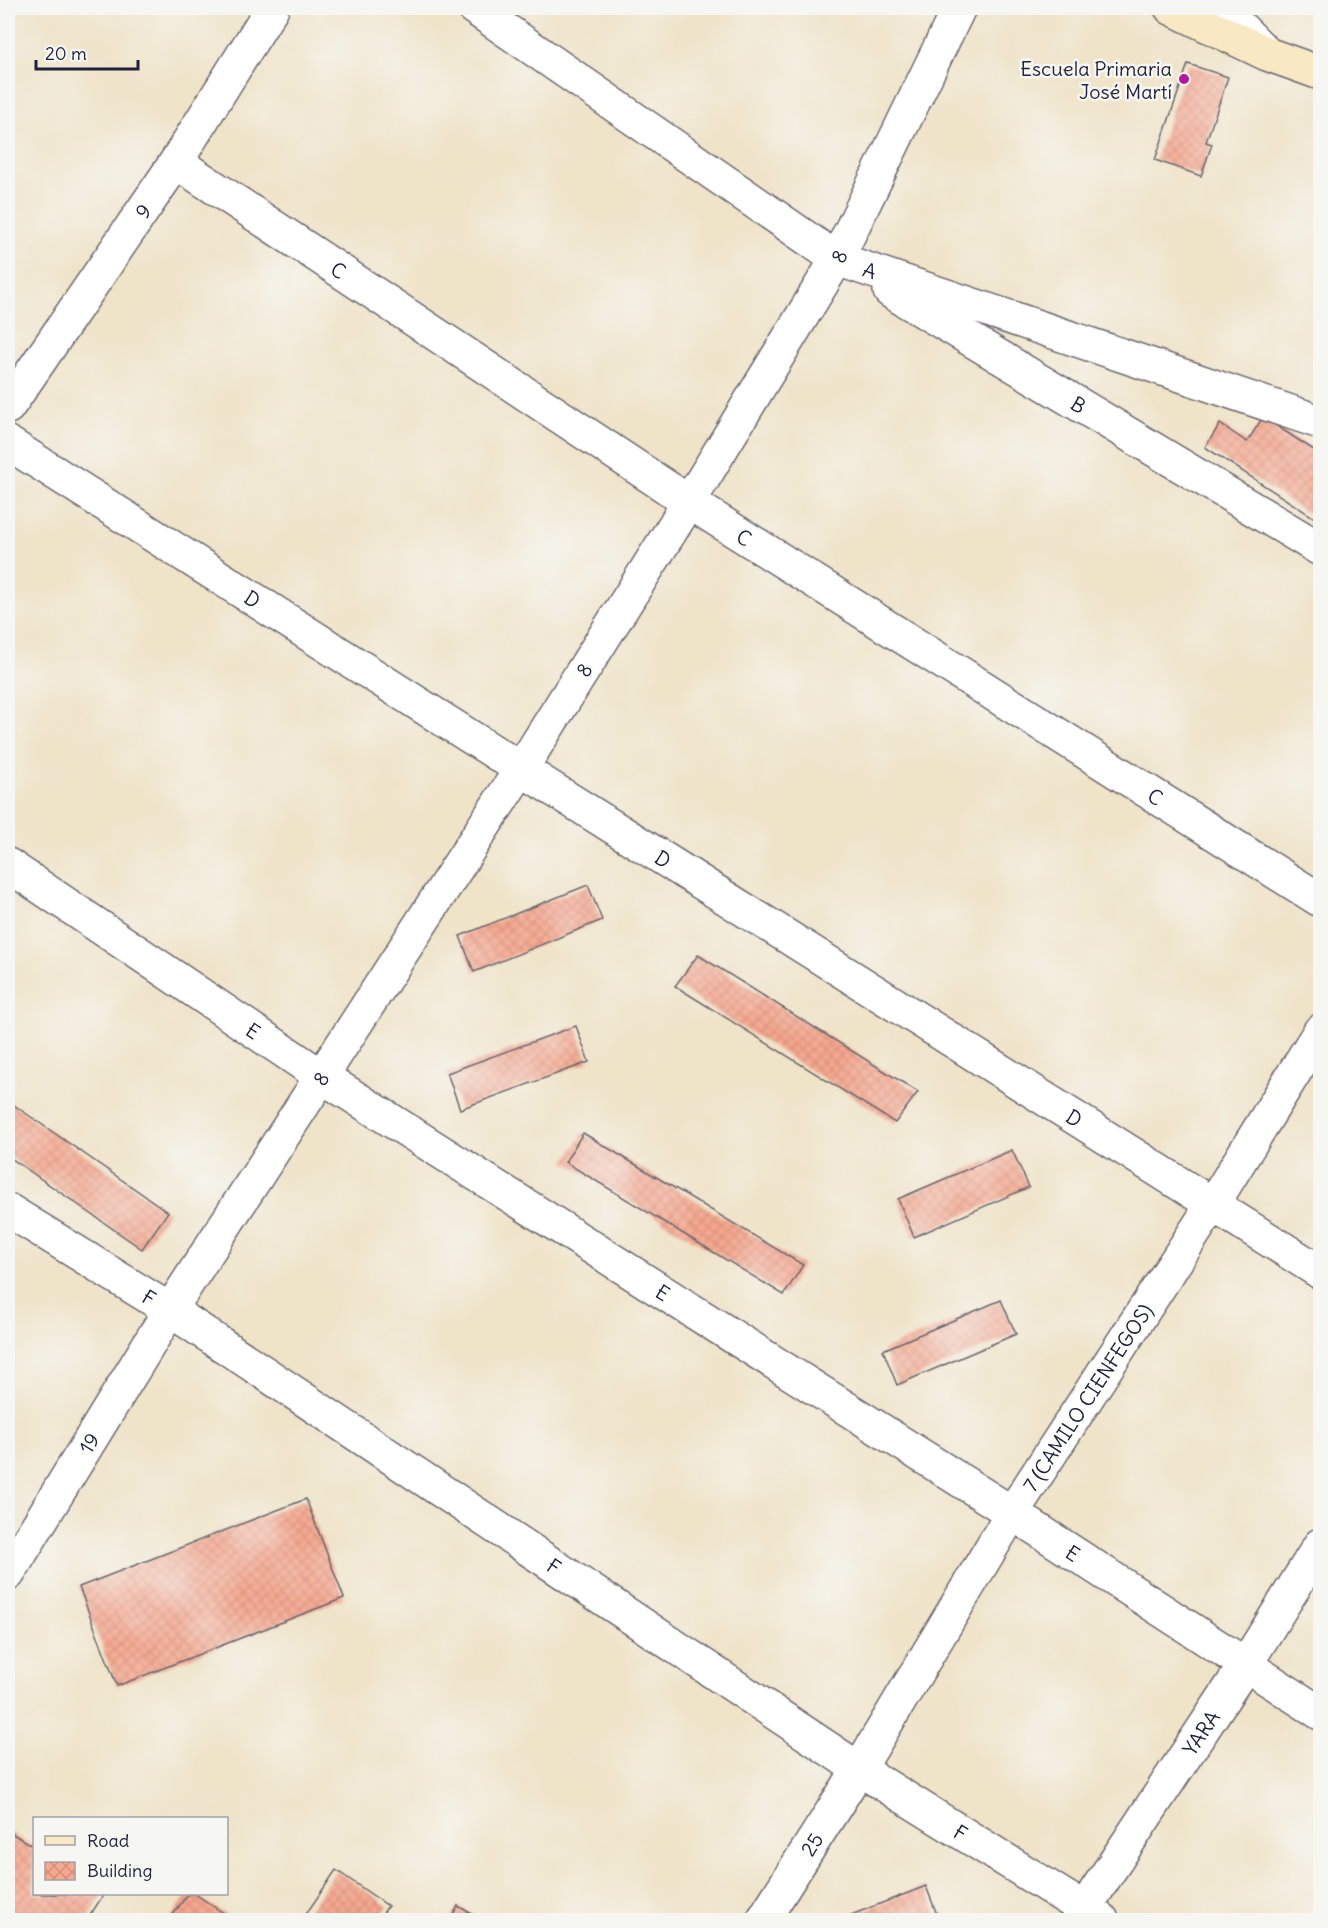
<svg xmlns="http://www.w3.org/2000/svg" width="1328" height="1928" viewBox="0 0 1328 1928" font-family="Delius,sans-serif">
<defs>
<pattern id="building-cross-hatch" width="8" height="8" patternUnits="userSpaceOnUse" patternTransform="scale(1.5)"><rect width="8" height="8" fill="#f6a78e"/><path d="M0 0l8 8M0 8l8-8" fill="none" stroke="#d38f7b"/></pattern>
</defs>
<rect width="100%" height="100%" fill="#f6f6f2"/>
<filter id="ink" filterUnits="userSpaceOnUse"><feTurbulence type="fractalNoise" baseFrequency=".0167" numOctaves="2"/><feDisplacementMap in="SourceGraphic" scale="12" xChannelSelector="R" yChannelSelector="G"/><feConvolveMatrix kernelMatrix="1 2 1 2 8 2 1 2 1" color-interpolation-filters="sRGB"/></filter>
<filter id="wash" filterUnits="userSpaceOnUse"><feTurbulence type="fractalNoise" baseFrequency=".008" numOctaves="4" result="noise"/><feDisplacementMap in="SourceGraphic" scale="24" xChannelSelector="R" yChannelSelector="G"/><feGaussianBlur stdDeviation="1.35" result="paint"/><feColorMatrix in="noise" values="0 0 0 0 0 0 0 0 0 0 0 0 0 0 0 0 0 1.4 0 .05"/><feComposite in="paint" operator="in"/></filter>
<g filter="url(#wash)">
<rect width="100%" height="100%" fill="#efe3c8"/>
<g id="blocks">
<g fill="url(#building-cross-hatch)">
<path d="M1188,64L1228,77L1206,142L1212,144L1201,176L1155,160Z"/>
<path d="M1263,417L1320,454V519L1319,521L1205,447L1220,424L1247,442Z"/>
<path d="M588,885L602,920L474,972L460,936Z"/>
<path d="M698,955L918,1092L895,1123L675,986Z"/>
<path d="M576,1026L589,1062L460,1109L447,1073Z"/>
<path d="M8,1101L168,1212L142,1249L8,1156Z"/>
<path d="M583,1133L803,1265L784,1295L565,1162Z"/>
<path d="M1012,1150L1029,1187L914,1237L898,1199Z"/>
<path d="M1001,1300L1016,1334L897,1385L883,1350Z"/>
<path d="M306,1499L344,1598L117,1686L79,1587Z"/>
<path d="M8,1831L34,1847V1894H104L87,1920H8Z"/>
<path d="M336,1870L388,1906L378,1920H302Z"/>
<path d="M926,1886L939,1920H838Z"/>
<path d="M188,1894H195L231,1918L229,1920H169Z"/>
<path d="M458,1906L483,1920H450Z"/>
</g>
</g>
</g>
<g filter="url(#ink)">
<use href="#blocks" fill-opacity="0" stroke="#6a666c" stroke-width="1.5"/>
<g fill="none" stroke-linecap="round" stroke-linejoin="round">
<defs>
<g id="minor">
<path id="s1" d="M474,8L837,259L1320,422"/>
<path d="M1221,8L1264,51"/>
<path id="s2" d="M176,162L689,502L1320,900"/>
<path id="s3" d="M890,291L1320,549"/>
<path id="s4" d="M8,407L176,162L272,8"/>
<path id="s5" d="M8,443L521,769L1320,1272"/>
<path id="s6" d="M8,865L321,1076L1012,1513L1320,1713"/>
<path id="s7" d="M8,1210L170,1310L859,1769L1102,1920"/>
<path id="s8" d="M8,1574L170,1310L521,769L689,502L837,259L959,8"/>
<path id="s9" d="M1078,1920L1084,1909L1246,1664L1320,1545"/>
</g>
<g id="tertiary">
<path id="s10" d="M763,1920L859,1769L1012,1513L1213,1204L1320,1031"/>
</g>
<path id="secondary" d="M1171,8L1267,54L1320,73"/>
</defs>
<use href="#minor" stroke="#6a666c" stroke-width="36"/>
<use href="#tertiary" stroke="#6a666c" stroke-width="36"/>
<use href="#secondary" stroke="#6a666c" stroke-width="36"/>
<use href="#minor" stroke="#fff" stroke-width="33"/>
<use href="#tertiary" stroke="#fff" stroke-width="33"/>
<use href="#secondary" stroke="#f8e8c3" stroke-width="33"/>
</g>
</g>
<circle fill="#b5179e" stroke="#f6f6f2" stroke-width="2" cx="1184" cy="79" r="6"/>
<g text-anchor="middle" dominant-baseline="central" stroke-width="5" stroke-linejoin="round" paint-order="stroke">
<g font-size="20" fill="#22223b" stroke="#f6f6f2" text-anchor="end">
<text x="1172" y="68">Escuela Primaria<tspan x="1172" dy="23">José Martí</tspan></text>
</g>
<g font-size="20" fill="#22223b" stroke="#f6f6f2">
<text stroke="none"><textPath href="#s4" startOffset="238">9</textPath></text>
<text stroke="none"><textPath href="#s8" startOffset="1558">8</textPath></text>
<text stroke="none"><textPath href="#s2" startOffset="195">C</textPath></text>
<text stroke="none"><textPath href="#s1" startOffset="476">A</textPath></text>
<text stroke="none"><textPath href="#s3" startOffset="220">B</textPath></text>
<text stroke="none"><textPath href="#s2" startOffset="681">C</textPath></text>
<text stroke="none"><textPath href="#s5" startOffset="290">D</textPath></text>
<text stroke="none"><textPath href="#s8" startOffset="1072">8</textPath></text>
<text stroke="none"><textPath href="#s2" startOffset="1167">C</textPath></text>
<text stroke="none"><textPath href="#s5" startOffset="776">D</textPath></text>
<text stroke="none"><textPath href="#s6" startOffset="296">E</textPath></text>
<text stroke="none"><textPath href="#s8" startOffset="586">8</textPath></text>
<text stroke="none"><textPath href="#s5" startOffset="1262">D</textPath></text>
<text stroke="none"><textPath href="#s6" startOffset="782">E</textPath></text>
<text stroke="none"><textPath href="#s7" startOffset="166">F</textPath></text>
<text stroke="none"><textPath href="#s10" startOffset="615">7 (CAMILO CIENFEGOS)</textPath></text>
<text stroke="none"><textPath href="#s8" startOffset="154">19</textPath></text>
<text stroke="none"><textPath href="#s6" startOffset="1268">E</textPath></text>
<text stroke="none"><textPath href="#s7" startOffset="652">F</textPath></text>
<text stroke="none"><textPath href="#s9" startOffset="224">YARA</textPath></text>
<text stroke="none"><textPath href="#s7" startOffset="1138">F</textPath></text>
<text stroke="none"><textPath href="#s10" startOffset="90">25</textPath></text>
</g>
</g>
<rect width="1328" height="1928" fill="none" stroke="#f6f6f2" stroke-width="30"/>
<rect x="33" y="1817" width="195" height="78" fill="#f6f6f2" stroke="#a1a1a9" stroke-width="1.5"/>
<rect x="45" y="1836" width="30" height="9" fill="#f8e8c3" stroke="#a1a1a9" stroke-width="1.5"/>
<text x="87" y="1847" font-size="18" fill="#22223b">Road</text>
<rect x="45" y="1862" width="30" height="18" fill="url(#building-cross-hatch)" stroke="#a1a1a9" stroke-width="1.5"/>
<text x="87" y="1877" font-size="18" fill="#22223b">Building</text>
<path d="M36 60v9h102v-9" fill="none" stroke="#22223b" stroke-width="3"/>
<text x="45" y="60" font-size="18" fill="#22223b" stroke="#f6f6f2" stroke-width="4.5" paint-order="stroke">20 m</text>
</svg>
